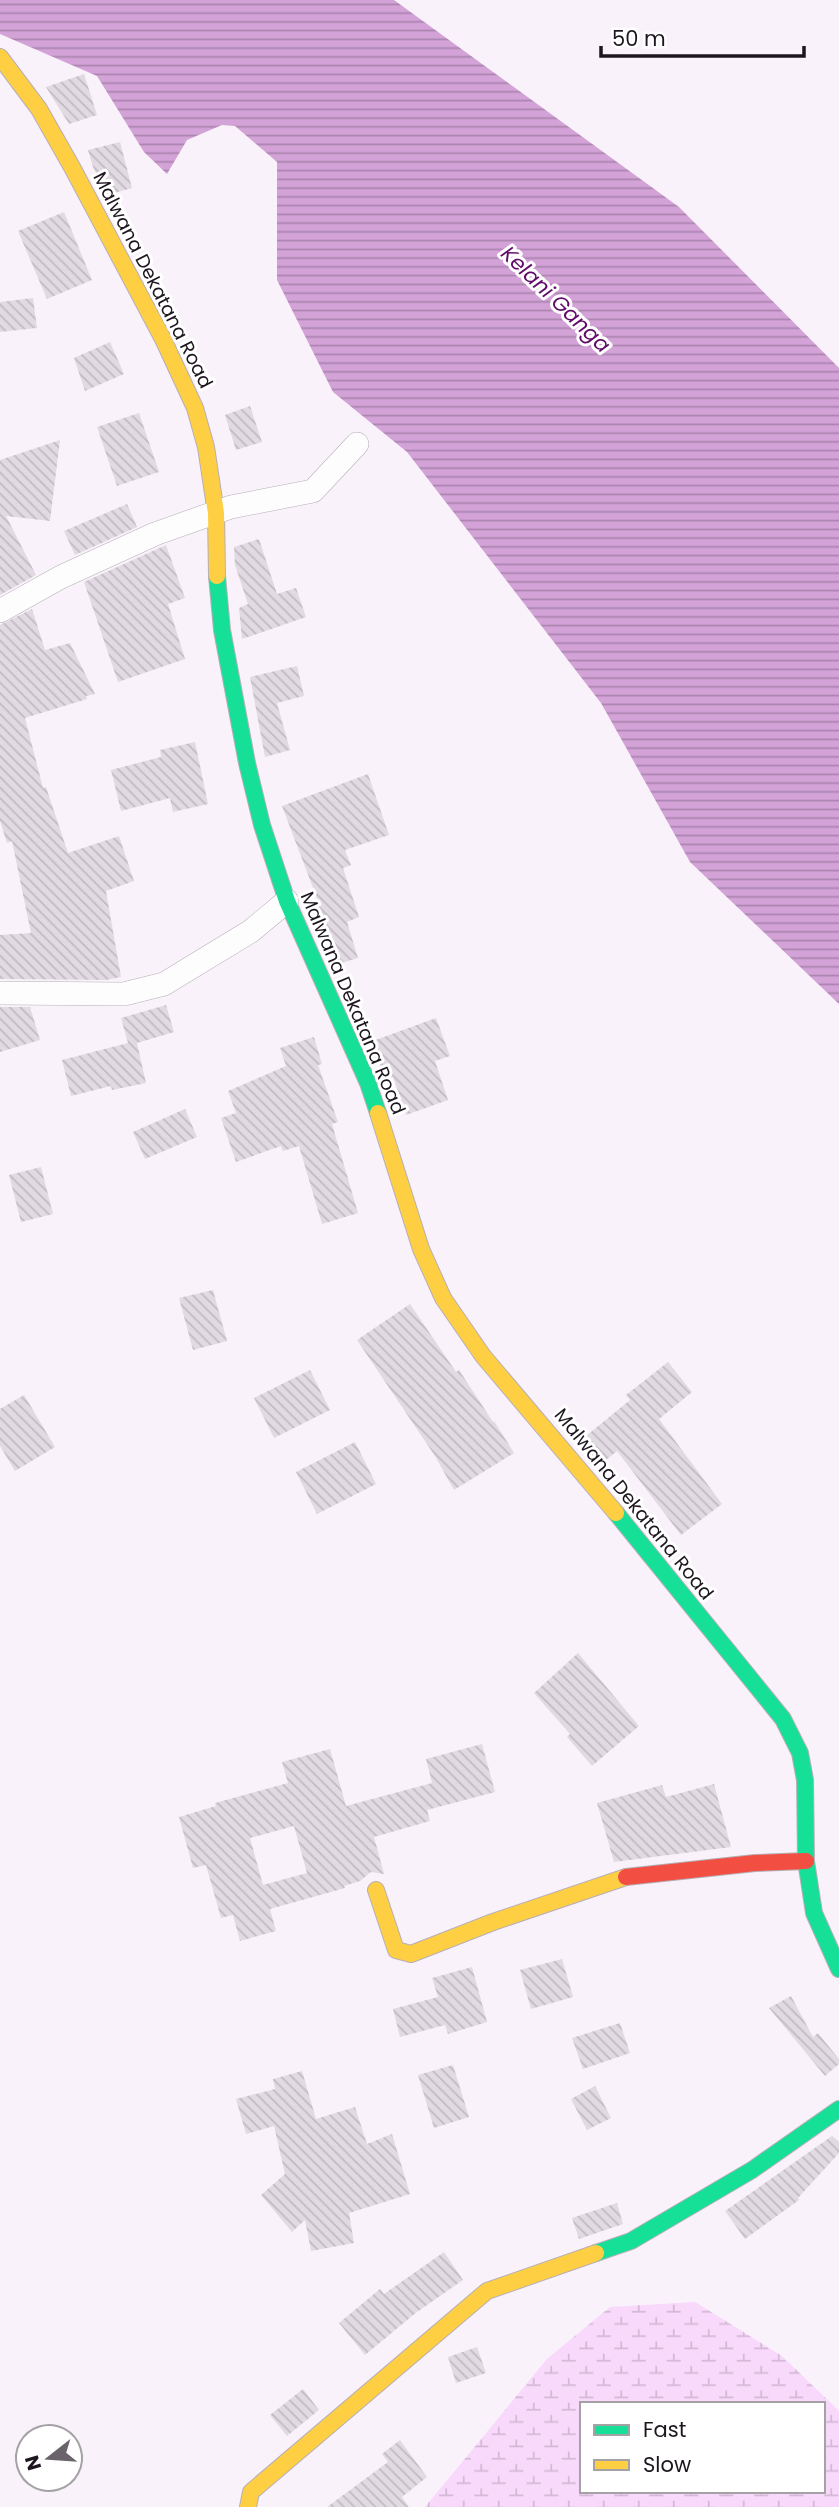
<svg xmlns="http://www.w3.org/2000/svg" width="839" height="2507" viewBox="0 0 839 2507" font-family="Poppins,sans-serif">
<defs>
<pattern id="wetland-marsh" width="20" height="14" patternUnits="userSpaceOnUse" patternTransform="scale(1.75)"><rect width="20" height="14" fill="#f8d8fb"/><path d="M1 5h8M5 5V1M11 12h8M15 12V8" fill="none" stroke="#d4b9d7"/></pattern>
<pattern id="water-rules" width="6" height="5" patternUnits="userSpaceOnUse" patternTransform="scale(1.75)"><rect width="6" height="5" fill="#d3a3d8"/><path d="M0 2.5h6" fill="none" stroke="#ab84af"/></pattern>
<pattern id="building-back-hatch" width="6" height="6" patternUnits="userSpaceOnUse" patternTransform="scale(1.75)"><rect width="6" height="6" fill="#e2dae3"/><path d="M-1 5l2 2M0 0l6 6M5-1l2 2" fill="none" stroke="#c1bac2"/></pattern>
</defs>
<rect width="100%" height="100%" fill="#f9f2fa"/>
<path fill="url(#wetland-marsh)" fill-rule="evenodd" d="M695,2302L782,2356L839,2411V2507H425L547,2359L610,2307ZM582,2404H823V2491H582Z"/>
<path fill="url(#water-rules)" d="M0,0H394L679,207L839,368V1004L690,862L601,703L407,452L333,392L277,280V162L235,126L222,125L187,140L167,174L144,152L97,76L0,34Z"/>
<g fill="url(#building-back-hatch)" fill-rule="evenodd">
<path d="M84,74L97,115L69,124L46,87Z"/>
<path d="M120,142L132,188L107,195L93,167L88,150Z"/>
<path d="M64,212L92,280L47,299L18,231Z"/>
<path d="M33,298L37,328L0,332V302Z"/>
<path d="M110,342L124,374L85,391L74,358Z"/>
<path d="M250,406L262,442L236,450L225,415Z"/>
<path d="M139,413L159,472L117,486L97,427Z"/>
<path d="M60,440L50,521L6,516L36,575L0,595V460Z"/>
<path d="M127,504L137,527L75,555L64,531Z"/>
<path d="M259,539L277,594L296,588L306,617L242,639L239,608L248,604L235,565L234,547Z"/>
<path d="M166,545L185,598L168,604L185,659L118,682L84,582Z"/>
<path d="M32,609L45,650L70,643L95,694L86,696L87,699L25,718L43,788L46,787L68,853L119,836L134,881L106,891L121,977L106,980L0,979V935L31,933L12,841L7,843L0,821V625Z"/>
<path d="M297,666L304,696L277,703L290,750L265,757L250,677Z"/>
<path d="M195,742L208,804L173,812L170,798L121,811L111,770L161,757L160,750Z"/>
<path d="M368,774L389,835L345,850L351,865L343,868L359,917L347,922L358,958L335,965L314,903L318,901L282,806Z"/>
<path d="M166,1005L174,1032L137,1043L146,1083L112,1090L111,1086L71,1096L62,1060L128,1043L121,1018Z"/>
<path d="M0,1007H30L40,1040L0,1052Z"/>
<path d="M436,1018L450,1056L435,1061L448,1100L406,1115L393,1077L386,1079L370,1042Z"/>
<path d="M314,1037L322,1064L318,1065L338,1122L332,1124L358,1213L322,1224L299,1146L283,1151L281,1146L236,1162L221,1118L236,1113L228,1091L286,1066L280,1048Z"/>
<path d="M185,1109L197,1137L145,1159L133,1132Z"/>
<path d="M41,1167L53,1214L21,1222L9,1175Z"/>
<path d="M213,1290L227,1341L193,1350L179,1298Z"/>
<path d="M410,1304L456,1372L459,1370L493,1422L494,1421L514,1453L454,1490L435,1456L357,1340Z"/>
<path d="M668,1362L692,1392L659,1419L722,1504L681,1535L617,1451L600,1465L580,1441L630,1400L626,1395Z"/>
<path d="M310,1370L330,1410L274,1438L254,1398Z"/>
<path d="M24,1395L55,1447L15,1471L0,1446V1409Z"/>
<path d="M355,1442L376,1484L317,1514L296,1472Z"/>
<path d="M578,1653L639,1726L592,1766L567,1737L570,1734L534,1693Z"/>
<path d="M482,1744L495,1792L427,1810L430,1821L374,1837L384,1874L371,1872L360,1881L344,1886L345,1888L270,1909L276,1931L240,1941L233,1915L221,1918L206,1865L193,1868L179,1817L216,1806L215,1803L288,1783L282,1762L330,1749L346,1806L432,1783L426,1759ZM294,1826L307,1873L263,1885L250,1838Z"/>
<path d="M714,1784L731,1847L614,1862L597,1803L662,1785L666,1797Z"/>
<path d="M562,1959L573,1997L531,2009L520,1970Z"/>
<path d="M472,1967L487,2022L448,2034L445,2025L400,2037L393,2009L438,1997L432,1978Z"/>
<path d="M791,1996L813,2037L818,2033L839,2059V2064L825,2076L769,2008Z"/>
<path d="M620,2023L630,2053L583,2069L572,2038Z"/>
<path d="M453,2065L469,2117L434,2128L418,2075Z"/>
<path d="M302,2071L316,2119L355,2107L367,2144L392,2134L410,2194L349,2213L354,2243L311,2251L305,2220L292,2232L261,2195L285,2174L274,2126L246,2134L236,2099L275,2089L273,2079Z"/>
<path d="M595,2086L611,2118L587,2130L571,2099Z"/>
<path d="M832,2136L839,2142V2153L798,2198L799,2200L745,2239L725,2211Z"/>
<path d="M617,2203L623,2224L579,2239L572,2218Z"/>
<path d="M444,2252L463,2280L417,2312L365,2355L339,2323L380,2289L384,2294Z"/>
<path d="M477,2347L486,2373L456,2383L448,2357Z"/>
<path d="M303,2389L319,2410L287,2436L270,2415Z"/>
<path d="M400,2440L427,2477L402,2497L409,2507H327L388,2462L382,2454Z"/>
</g>
<g fill="none" stroke-linecap="round" stroke-linejoin="round">
<defs>
<g id="street">
<path d="M0,611L61,577L155,534L231,507L313,491L357,444"/>
<path d="M0,993L124,994L164,984L251,931L287,901"/>
</g>
<g id="fast">
<path d="M217,576L222,630L247,763L262,825L287,901L368,1083L378,1113"/>
<path d="M616,1513L783,1719L800,1753L805,1780L806,1861L814,1913L839,1969"/>
<path d="M596,2253L631,2241L752,2170L839,2109"/>
</g>
<g id="slow">
<path d="M0,57L39,109L73,169L163,339L195,408L206,447L216,513L217,576"/>
<path d="M378,1113L421,1249L443,1298L483,1356L616,1513"/>
<path d="M376,1890L396,1950L411,1954L493,1922L626,1877"/>
<path d="M248,2507L251,2492L487,2291L596,2253"/>
</g>
<path id="jam" d="M626,1877L755,1863L806,1861"/>
</defs>
<use href="#street" stroke="#b6afb7" stroke-width="24"/>
<use href="#fast" stroke="#b6afb7" stroke-width="18"/>
<use href="#slow" stroke="#b6afb7" stroke-width="18"/>
<use href="#jam" stroke="#b6afb7" stroke-width="18"/>
<use href="#street" stroke="#fefdfe" stroke-width="23"/>
<use href="#fast" stroke="#16e098" stroke-width="16"/>
<use href="#slow" stroke="#ffcf43" stroke-width="16"/>
<use href="#jam" stroke="#f24e42" stroke-width="16"/>
</g>
<g text-anchor="middle" dominant-baseline="central" stroke-width="6" stroke-linejoin="round" paint-order="stroke">
<g font-size="19" fill="#1e161f" stroke="#fff">
<text transform="translate(153 280) rotate(63)">Malwana Dekatana Road</text>
<text transform="translate(353 1003) rotate(67)">Malwana Dekatana Road</text>
<text transform="translate(634 1504) rotate(51)">Malwana Dekatana Road</text>
</g>
<g font-size="21" font-style="italic" fill="#600a69" stroke="#fff">
<text transform="translate(556 299) rotate(44)">Kelani Ganga</text>
</g>
</g>
<rect x="580" y="2402" width="245" height="91" fill="#ffffff" stroke="#a5a2a5" stroke-width="2"/>
<rect x="594" y="2425" width="35" height="10" fill="#16e098" stroke="#a5a2a5" stroke-width="2"/>
<text x="643" y="2437" font-size="21" fill="#1e161f">Fast</text>
<rect x="594" y="2460" width="35" height="10" fill="#ffcf43" stroke="#a5a2a5" stroke-width="2"/>
<text x="643" y="2472" font-size="21" fill="#1e161f">Slow</text>
<g transform="translate(49 2458) rotate(253)"><circle r="33" fill="#ffffff" stroke="#a5a2a5" stroke-width="2"/>
<path d="M0-5L12 26L0 18L-12 26Z" fill="#6b636c"/>
<text y="-10" font-size="19" font-weight="bold" text-anchor="middle" fill="#1e161f">N</text>
</g>
<path d="M601 46v10h203v-10" fill="none" stroke="#1e161f" stroke-width="3.5"/>
<text x="612" y="46" font-size="21" fill="#1e161f" stroke="#ffffff" stroke-width="5" paint-order="stroke">50 m</text>
</svg>
